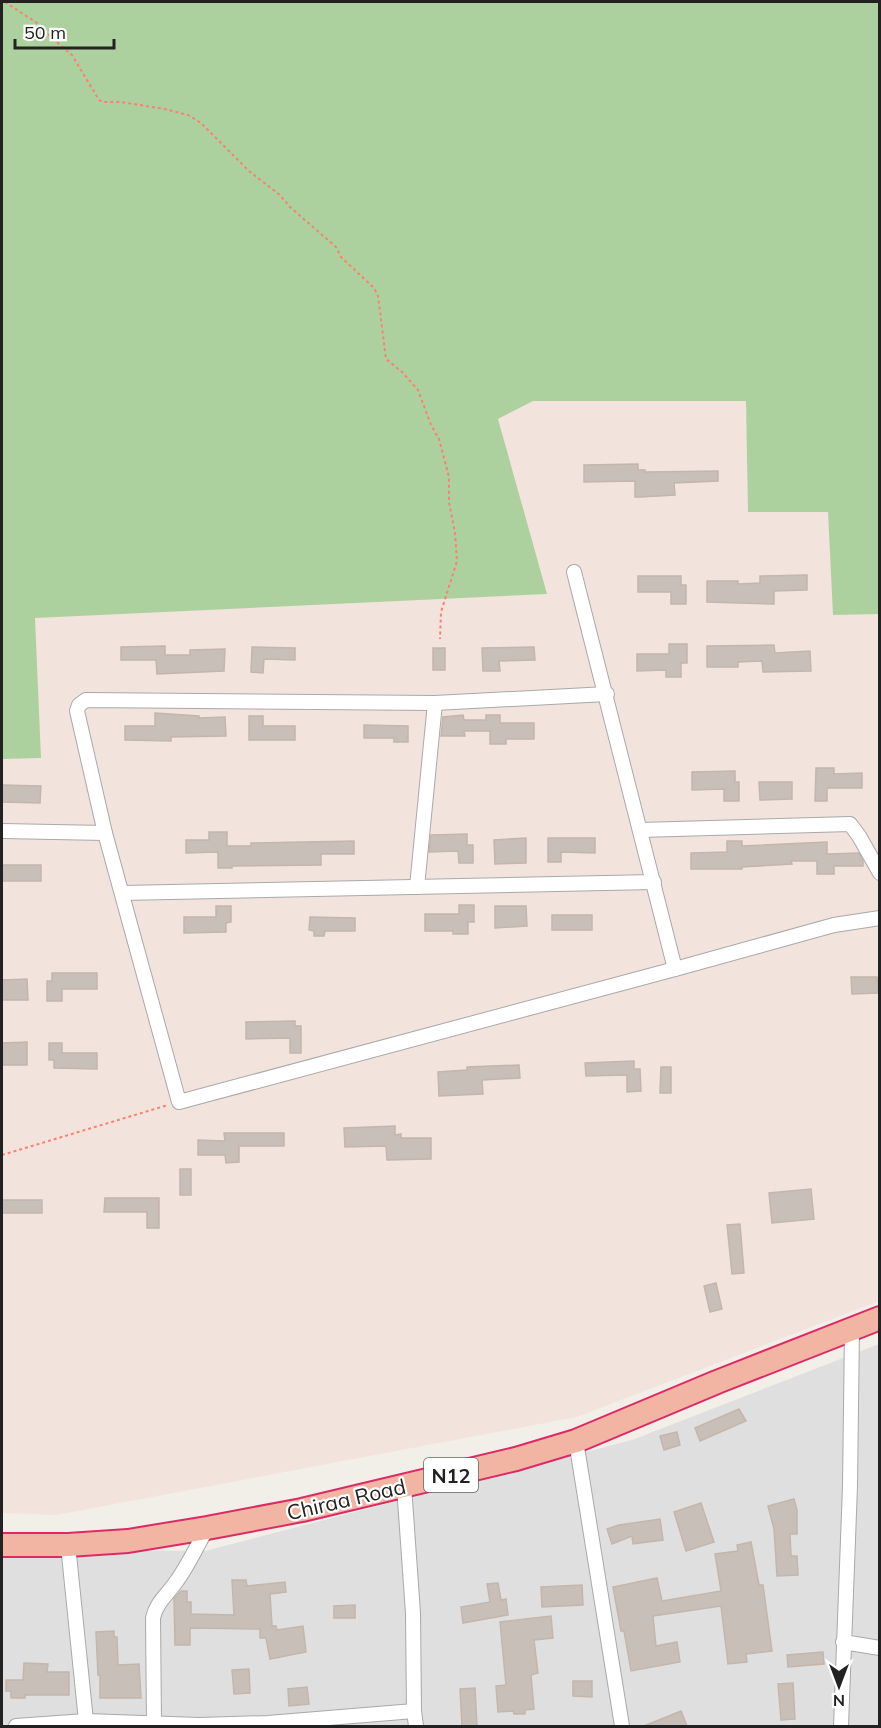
<svg xmlns="http://www.w3.org/2000/svg" width="881" height="1728" viewBox="0 0 881 1728" font-family="Mulish,sans-serif">
<rect width="100%" height="100%" fill="#f2efe9"/>
<path fill="#e0dfdf" d="M879,1344V1726H2V1549L205,1551L632,1440Z"/>
<path fill="#f3e3dd" d="M2,2H879V1301L577,1417L56,1515L2,1513Z"/>
<path fill="#add19e" d="M2,2H879V614L833,615L828,512H748L746,401H533L498,419L547,594L35,618L41,758L2,759Z"/>
<g fill="#c7bfb8" stroke="#c4b6ab" stroke-width="1.5">
<path d="M638,464V470H645V472L718,471V481L674,483L675,495L641,497H635V481L584,482V465Z"/>
<path d="M807,575V590L774,591V604L707,602V581H738V584L760,583V576Z"/>
<path d="M638,576H681V585H686V604H671V592H638Z"/>
<path d="M669,644H687V663H681V677H666V670L637,671V654H669Z"/>
<path d="M774,645L775,653L810,651L811,671L763,672L762,661L738,662V667H707V646Z"/>
<path d="M165,646V655H190V650L225,649L224,671L157,674L156,660H121V647Z"/>
<path d="M252,647L295,648V660L264,659L263,673L251,672Z"/>
<path d="M534,647L535,660L499,661L500,671H483L482,648Z"/>
<rect x="433" y="648" width="12" height="22"/>
<path d="M155,713L199,716V718L225,717L226,736L171,737V741L125,740V726H155Z"/>
<path d="M463,715L464,720H486V715H500V723H534V739H506V744H490V731H464L465,736H441L443,717Z"/>
<path d="M249,716H263V726H295V740H249Z"/>
<path d="M364,725L408,726V742H394V738H364Z"/>
<path d="M816,768H834V774L862,773V788H827V801H815Z"/>
<path d="M735,771V782H739V801H724V789L692,790V772Z"/>
<path d="M759,782H792V799L760,800Z"/>
<path d="M2,785L41,786L40,803L2,802Z"/>
<path d="M209,832H227V846H251V843L354,841V854H321V865L232,866V868H218V852L186,853V840H209Z"/>
<path d="M467,834V845H473V863H459L458,851L429,852L431,835Z"/>
<path d="M526,838V863L495,864L494,840Z"/>
<path d="M548,838H595V853L561,852V862H548Z"/>
<path d="M727,841H742V846L827,842V854L859,853L863,861V866H834V874H817V861H791L792,864L742,867V869H691V853L727,852Z"/>
<rect x="2" y="865" width="39" height="16"/>
<path d="M459,905H474V922H468V934H453V931H425V914H459Z"/>
<path d="M216,906H231V922L226,923V932L184,933V917H216Z"/>
<path d="M495,906H526L527,926L495,928Z"/>
<rect x="552" y="915" width="40" height="15"/>
<path d="M310,917L355,918V931H325L324,936H314V931L309,930Z"/>
<path d="M52,973H97V989H62V1001H47V981H52Z"/>
<path d="M851,977H877L878,993L852,994Z"/>
<path d="M27,979L28,1000H2V980Z"/>
<path d="M295,1021V1026H301V1053H290V1038L246,1039V1022Z"/>
<path d="M27,1042V1065H2V1043Z"/>
<path d="M49,1043H62V1053H97V1069L54,1068V1060H49Z"/>
<path d="M634,1061V1069H640L641,1091L627,1092V1075L586,1076L585,1063Z"/>
<path d="M519,1065L520,1078L482,1080L483,1094L439,1096L438,1072L467,1070V1067Z"/>
<path d="M661,1067H671V1093H660Z"/>
<path d="M395,1126V1135L401,1134V1138H431V1159L387,1160L386,1146L345,1147L344,1128Z"/>
<path d="M224,1133H284V1146H239V1162L226,1163L225,1155H198V1140L225,1141Z"/>
<rect x="180" y="1169" width="11" height="26"/>
<path d="M811,1189L814,1219L772,1223L769,1193Z"/>
<path d="M105,1198H159V1228H147V1212H104Z"/>
<rect x="2" y="1200" width="40" height="13"/>
<path d="M740,1224L744,1273L732,1274L727,1225Z"/>
<path d="M716,1283L722,1309L710,1312L704,1286Z"/>
<path d="M739,1409L746,1421L700,1441L695,1428Z"/>
<path d="M677,1432L680,1445L664,1450L660,1436Z"/>
<path d="M794,1499L797,1510V1534H790L791,1556H797L798,1575L777,1576L774,1529L768,1506Z"/>
<path d="M701,1503L714,1542L686,1551L674,1512Z"/>
<path d="M660,1519L663,1540L633,1544L632,1536L612,1544L607,1529L619,1525Z"/>
<path d="M751,1542L759,1585H763L772,1651L746,1654L747,1662L728,1664L721,1606L653,1616L656,1646L677,1642L680,1662L631,1671L624,1631H621L613,1587L657,1578L662,1601L721,1591L715,1554L738,1551L737,1545Z"/>
<path d="M232,1580H246L247,1586L285,1582L286,1592L270,1594L272,1626H276L277,1630L303,1626L306,1652L270,1659L266,1638H260V1629L190,1628V1645H175L174,1599L181,1591H187V1602H191V1614L234,1615Z"/>
<path d="M498,1583L501,1600L506,1599L508,1615L463,1623L461,1607L490,1602L487,1584Z"/>
<path d="M582,1585L583,1605L542,1607L541,1587Z"/>
<path d="M355,1605V1618H334V1606Z"/>
<path d="M551,1616L553,1638L534,1640L538,1673L531,1675L534,1709L525,1710V1714H514L513,1711L498,1712L496,1686L506,1685L500,1622Z"/>
<path d="M114,1631V1637H117L118,1665L139,1664L141,1698H100V1675H98L96,1632Z"/>
<path d="M823,1652L824,1664L788,1667L787,1655Z"/>
<path d="M24,1663L48,1664L47,1672H69V1695H25V1698H11V1691H6V1680H23Z"/>
<path d="M249,1669L250,1693L234,1694L232,1670Z"/>
<path d="M573,1681H592V1697L573,1696Z"/>
<path d="M793,1683L795,1719L781,1720L778,1684Z"/>
<path d="M307,1687L309,1704L289,1706L288,1689Z"/>
<path d="M475,1688L477,1726H462L460,1689Z"/>
<path d="M681,1711L687,1726H644Z"/>
</g>
<g fill="none" stroke-linecap="round" stroke-linejoin="round">
<defs>
<g id="minor">
<path d="M574,572L675,969"/>
<path d="M607,694L435,703L86,700L79,705L77,711L105,833L179,1102L675,969L834,925L880,918"/>
<path d="M640,830L850,824L859,836L880,873"/>
<path d="M2,831L105,833"/>
<path d="M417,887L435,703"/>
<path d="M122,893L654,882"/>
<path d="M576,1441L622,1726"/>
<path d="M404,1486L413,1613L414,1711L416,1726"/>
<path d="M68,1545L86,1721"/>
<path d="M843,1642L880,1648"/>
<path d="M154,1723L153,1618C156,1603 167,1595 176,1582C188,1566 197,1546 207,1528"/>
<path d="M16,1726L86,1721L199,1725L268,1723L414,1711"/>
<path d="M841,1726L850,1486L852,1328"/>
</g>
<path id="trunk" d="M2,1545H68L128,1541L207,1528L302,1510L516,1459L576,1441L717,1382L880,1318"/>
</defs>
<use href="#minor" stroke="#a9a9a9" stroke-width="16"/>
<use href="#trunk" stroke="#dc2a67" stroke-width="26"/>
<g stroke="#fa8072" stroke-width="2" stroke-dasharray="3 3" stroke-linecap="butt">
<path d="M5,2L37,23L53,39L72,55L99,100L103,102H121L165,109L188,115L201,123L249,171L280,195L290,207L336,247L341,257L374,288L378,296L386,359L402,372L418,390L431,425L439,439L449,477V502L455,533L457,561L441,612L440,639"/>
<path d="M2,1155L168,1105"/>
</g>
<use href="#minor" stroke="#fff" stroke-width="14"/>
<use href="#trunk" stroke="#f2b4a3" stroke-width="22"/>
</g>
<g text-anchor="middle" dominant-baseline="central" stroke-width="4.5" stroke-linejoin="round" paint-order="stroke">
<rect fill="#fff" stroke="#646464" stroke-width="1.5" x="424" y="1458" width="54" height="34" rx="4.5"/>
<g font-size="20" font-weight="bold" fill="#222">
<text x="451" y="1475">N12</text>
</g>
<g font-size="21" fill="#222" stroke="#fff">
<text transform="translate(346 1499) rotate(-13)">Chiraa Road</text>
</g>
</g>
<rect width="881" height="1728" fill="none" stroke="#222222" stroke-width="6"/>
<g transform="translate(839 1686) rotate(180)" stroke="#ffffff" stroke-width="4.5" paint-order="stroke">
<path d="M0-4.5L10 22L0 15L-10 22Z" fill="#222222"/>
<text y="-9" font-size="16" font-weight="bold" text-anchor="middle" fill="#222222">N</text>
</g>
<path d="M15 39v9h99v-9" fill="none" stroke="#222222" stroke-width="3"/>
<text x="24" y="39" font-size="18" fill="#222222" stroke="#ffffff" stroke-width="4.5" paint-order="stroke">50 m</text>
</svg>
